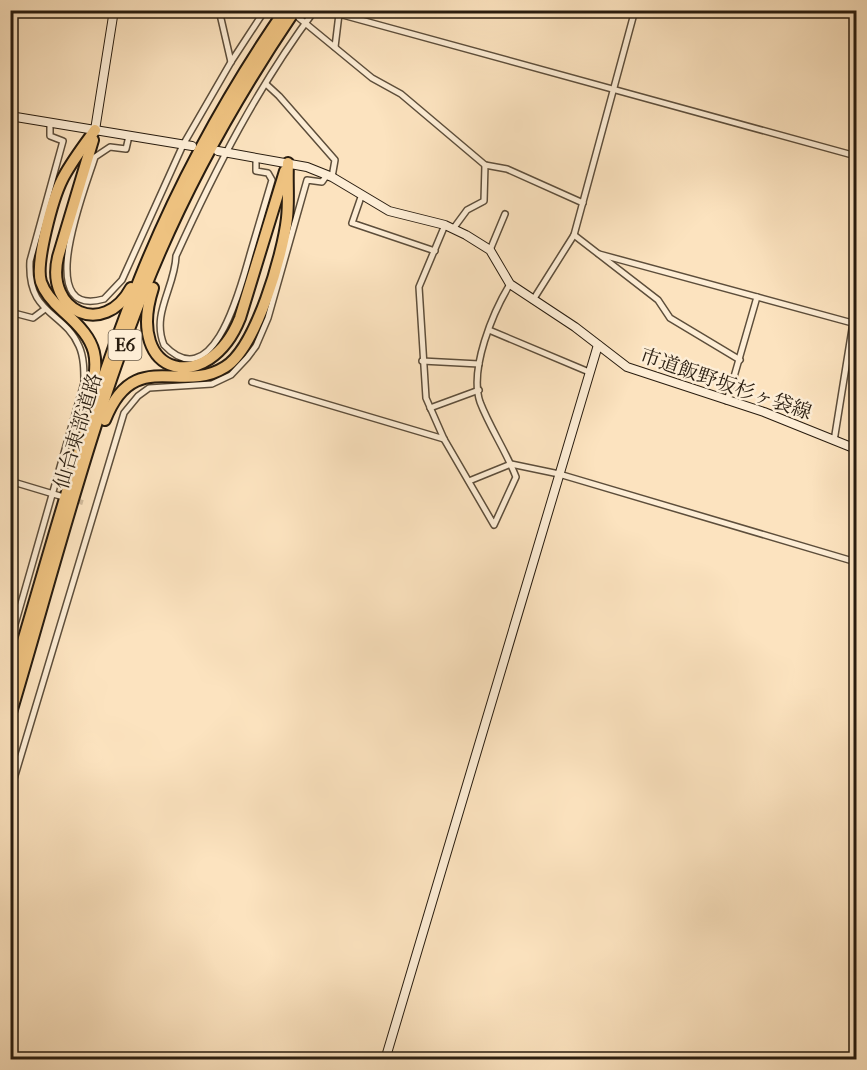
<svg xmlns="http://www.w3.org/2000/svg" width="867" height="1070" viewBox="0 0 867 1070" font-family="'IM FELL French Canon','Noto Serif JP',serif">
<rect width="100%" height="100%" fill="#fce3bf"/>
<filter id="stains"><feTurbulence type="fractalNoise" baseFrequency=".00333" numOctaves="4"/><feColorMatrix values="0 0 0 0 .2 0 0 0 0 .09 0 0 0 0 .02 0 0 0 .5 -.17"/></filter>
<radialGradient id="worn" r=".72"><stop offset=".6" stop-color="#630" stop-opacity="0"/><stop offset="1" stop-color="#630" stop-opacity=".3"/></radialGradient>
<g fill="none" stroke-linecap="round" stroke-linejoin="round">
<path stroke="#d2bb9c" stroke-width="5" stroke-dasharray="5 2.5" stroke-linecap="butt" d="M71,499L84,503"/>
<defs>
<g id="street">
<path d="M219,10L231,62"/>
<path d="M299,18L372,78L401,94L485,165L507,169L583,203"/>
<path d="M335,47L339,14L856,156"/>
<path d="M266,84L279,96L335,160L332,177"/>
<path d="M129,136L126,149L110,147L95,157C87,184 31,320 104,299L122,280L183,145L231,62L265,10"/>
<path d="M256,158V171L268,173L272,180C265,204 258,228 251,251C242,281 215,399 164,345C151,314 175,287 176,256C215,170 258,86 315,10"/>
<path d="M361,197L352,223L435,251"/>
<path d="M445,225L419,287L426,398L444,439L494,525L516,477C506,451 490,428 480,402C469,369 493,312 510,284"/>
<path d="M453,229L467,210L484,201L485,165"/>
<path d="M574,235L658,300L670,318L740,360"/>
<path d="M490,250L505,214"/>
<path d="M599,254L856,324"/>
<path d="M533,300L574,235L635,10"/>
<path d="M10,312L33,318L45,309"/>
<path d="M489,330L589,372"/>
<path d="M422,361L479,364"/>
<path d="M252,382L444,439"/>
<path d="M727,401L757,297"/>
<path d="M430,408L479,390"/>
<path d="M834,441L853,323"/>
<path d="M10,481L60,496"/>
<path d="M469,481L511,464L559,474L856,562"/>
<path d="M10,642L84,383C84,371 84,357 79,346C64,311 27,315 30,261L63,141L50,136V123"/>
<path d="M10,792L124,413L138,396L149,388L212,384L231,375L247,358L256,346L268,318L307,180L322,182L327,175"/>
</g>
<g id="secondary">
<path d="M10,116L192,146"/>
<path d="M95,130L114,10"/>
<path d="M218,151L307,167L332,177L389,211L445,225L466,235L490,250L510,284L575,327L627,367L764,412L856,449"/>
<path d="M385,1060L598,345"/>
</g>
<g id="highway">
<path d="M93,140L58,257C45,312 104,338 131,288"/>
<path d="M153,288C124,378 209,396 240,318L285,171"/>
<path d="M88,404C101,357 99,343 63,311C54,303 45,294 41,282C35,263 53,198 62,180C71,162 84,146 95,130"/>
<path d="M105,420C134,346 181,395 225,367C256,348 283,254 287,218C289,200 287,181 288,163"/>
<path d="M10,685C51,549 87,410 140,278C178,184 227,94 285,10"/>
<path d="M10,716C56,563 96,399 160,252C197,167 243,87 295,10"/>
</g>
</defs>
<use href="#street" stroke="#5d4e3b" stroke-width="8"/>
<use href="#secondary" stroke="#281c0f" stroke-width="10"/>
<use href="#highway" stroke="#281c0f" stroke-width="14"/>
<use href="#street" stroke="#fdedd5" stroke-width="5"/>
<use href="#secondary" stroke="#fdedd5" stroke-width="8"/>
<use href="#highway" stroke="#eec280" stroke-width="10"/>
</g>
<g text-anchor="middle" dominant-baseline="central" stroke-width="5" stroke-linejoin="round" paint-order="stroke">
<rect fill="#fdedd5" stroke="#685b4a" stroke-width="1.5" x="108.5" y="330" width="33" height="30" rx="4.5"/>
<g font-size="18" font-weight="bold" fill="#281c0f">
<text x="125" y="345">E6</text>
</g>
<g font-size="20" fill="#281c0f" stroke="#fdedd5">
<text transform="translate(726 384) rotate(19)">市道飯野坂杉ヶ袋線</text>
<text transform="translate(78 431) rotate(-73)">仙台東部道路</text>
</g>
</g>
<rect width="867" height="1070" fill="none" stroke="#fce3bf" stroke-width="36"/>
<rect x="12" y="12" width="843" height="1046" fill="none" stroke="#281c0f" stroke-width="3"/>
<rect x="18" y="18" width="831" height="1034" fill="none" stroke="#281c0f" stroke-width="1.5"/>
<rect width="100%" height="100%" filter="url(#stains)"/>
<rect width="100%" height="100%" fill="url(#worn)"/>
</svg>
